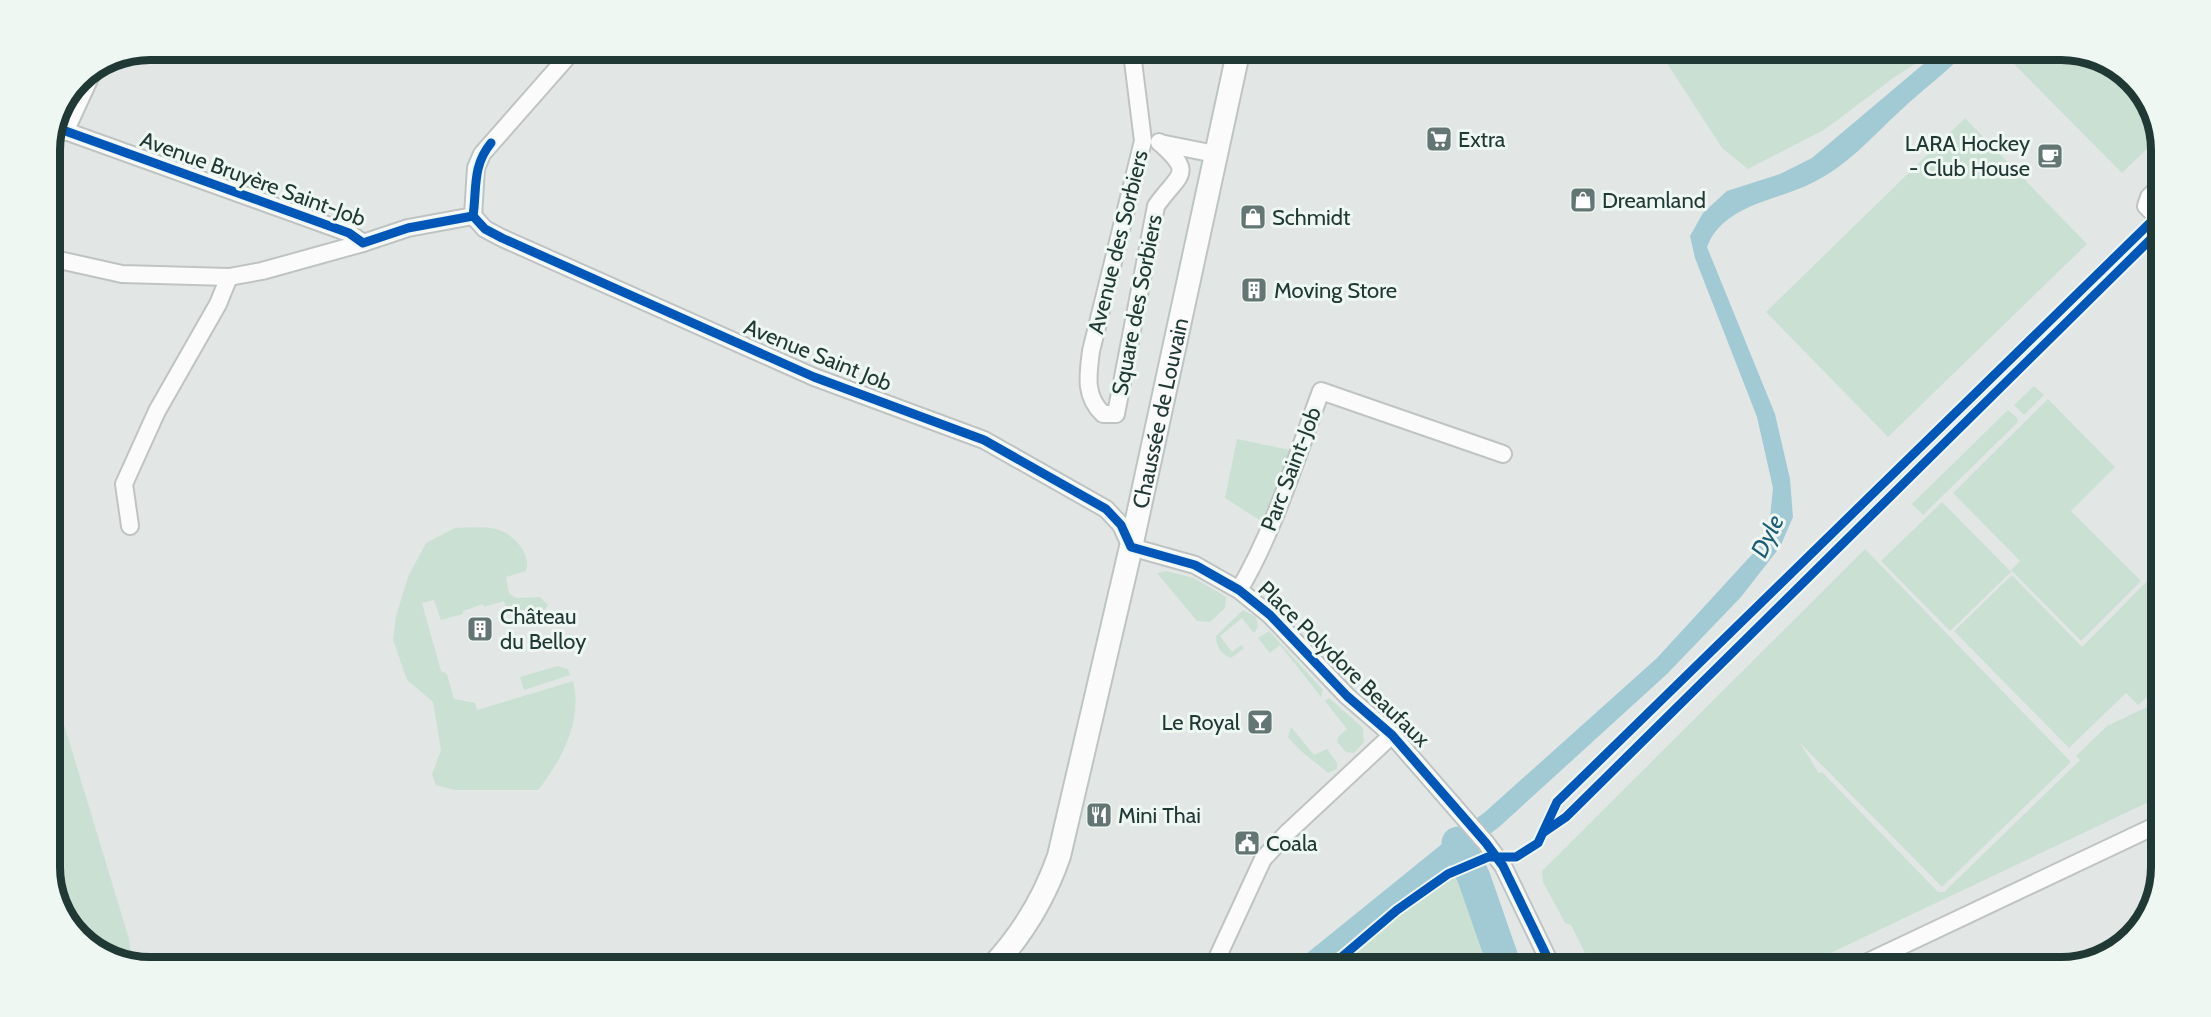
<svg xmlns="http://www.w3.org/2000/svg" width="2211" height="1017" viewBox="0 0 2211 1017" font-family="Cabin,sans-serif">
<rect width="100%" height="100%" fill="#e2e7e5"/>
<g fill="#cae0d3">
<path d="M1932,50L1926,57L1896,76L1824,130L1748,169L1722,148L1659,51Z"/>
<path d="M2012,50H2061L2100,57L2144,94L2159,137L2122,173L2006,56Z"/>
<path d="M1965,118L2087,244L1888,437L1766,312Z"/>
<path d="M2034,386L2044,395L2024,415L2014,405Z"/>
<path d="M2048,399L2115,467L2071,511L2141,581L2081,641L2011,570L2020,561L1953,493Z"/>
<path d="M2008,410L2018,419L2017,423L1923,515L1912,504Z"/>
<path d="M1237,439L1290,450L1264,523L1225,498Z"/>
<path d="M1942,502L2011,572L1950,631L1881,561Z"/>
<path d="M455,528C468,528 482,526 495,529C512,532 532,553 526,571L506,577L509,593L516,598L540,597L548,605L543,612L532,615L524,610L508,614L504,601L484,607L483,604L463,611V614L441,620L434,600L422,603L441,671L447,674L454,699L475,703L477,710L573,681C583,720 562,760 538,790H455L436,785L432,774L441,750L433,702L407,680L393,640L396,616L408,577L426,543Z"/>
<path d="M1865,549L2071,762L1942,887L1800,743L1819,773L1822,772L1938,892H1944L2080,760L2076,756L2107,726L2145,708L2156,698L2155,799L1801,967H1592L1571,925L1565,923L1543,882L1542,871Z"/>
<path d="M1166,571L1194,578L1226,597L1225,608L1210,622L1197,621L1157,573Z"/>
<path d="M2157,571L2156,689L2138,705L2126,693L2069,748L1954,631L2012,575L2082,647Z"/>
<path d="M1243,610L1256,617L1258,627L1254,633L1242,618L1220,636L1232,652L1241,645L1244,648L1231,658C1221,655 1216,646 1216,636Z"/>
<path d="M1269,631L1323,690L1321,697L1280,645L1270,653L1258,638Z"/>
<path d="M557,666L568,669L570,675L524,690L520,677Z"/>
<path d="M50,678L129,939L132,964L111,960L67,923L50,874Z"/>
<path d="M1329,698L1363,728L1364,742L1354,753L1346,752L1337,742L1338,737L1347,729L1325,701Z"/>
<path d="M1291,727L1314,755L1327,749L1337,763V769L1328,773C1313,760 1301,753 1288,737Z"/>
<path d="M1459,858L1498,967H1318L1326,961Z"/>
</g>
<path fill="#a2cad5" d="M1940,50H1968C1947,72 1922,90 1900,111C1873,136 1846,167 1812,183C1776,201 1723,205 1707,247L1775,414L1790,479L1793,517L1780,547L1741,597L1667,674L1499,827L1318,967H1290L1458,831L1484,813L1657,658L1757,549L1769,527L1773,488L1757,417L1695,258L1690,236L1703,213L1727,191L1780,174L1812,158Z"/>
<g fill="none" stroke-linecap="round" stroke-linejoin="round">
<path stroke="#a2cad5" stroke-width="33" d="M1458,843L1474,878L1505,967"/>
<defs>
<g id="street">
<path d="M1132,53L1143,141L1091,351C1088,375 1084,396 1103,414H1116L1156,206C1179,173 1196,175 1159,142"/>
<path d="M57,128L349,233L363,243L408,228L473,216"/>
<path d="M65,132L94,69"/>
<path d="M1160,143L1215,154"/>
<path d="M473,216L485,229L502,238L814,377L984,440L1106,509L1121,525L1131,547L1195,565L1239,590L1270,615L1347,696L1392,735L1486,843L1503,866L1552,967"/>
<path d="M473,216L476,168L482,154L569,55"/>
<path d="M2161,221L2146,206L2149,197L2161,185"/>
<path d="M50,258L122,274L229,277L262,271L363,243"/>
<path d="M130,526L124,484L157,411L218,304L229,277"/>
<path d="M1239,590C1275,529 1296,458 1321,391L1503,454"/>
<path d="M1213,967L1263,859L1287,833L1392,735"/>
<path d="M1857,967L2155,826"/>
</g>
<g id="secondary">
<path id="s1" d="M992,967C1023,934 1044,899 1059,856L1131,547L1238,53"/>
</g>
</defs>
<use href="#street" stroke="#bfc4c2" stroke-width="20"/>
<use href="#secondary" stroke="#bdc5c2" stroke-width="26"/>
<use href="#street" stroke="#fbfbfb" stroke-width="16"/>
<use href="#secondary" stroke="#fbfbfb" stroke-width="22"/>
<defs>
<g id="cycleway">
<path d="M57,128L349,233L363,243L408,228L473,216"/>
<path d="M473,216L485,229L502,238L814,377L984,440L1106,509L1121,525L1131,547L1195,565L1239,590L1270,615L1347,696L1392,735L1486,843L1503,866L1552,967"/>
<path d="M473,216C477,189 472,166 491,143"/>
<path d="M1544,832L1566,817L2160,230"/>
<path d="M1330,967L1397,910L1448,874L1488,857H1516L1538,843L1557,802L2156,217"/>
</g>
</defs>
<use href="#cycleway" stroke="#eff7f3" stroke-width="13"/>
<use href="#cycleway" stroke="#0057b8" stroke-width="9"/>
</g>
<defs>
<symbol id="supermarket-square" viewBox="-11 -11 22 22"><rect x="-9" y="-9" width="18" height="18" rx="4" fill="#647673" stroke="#eff7f3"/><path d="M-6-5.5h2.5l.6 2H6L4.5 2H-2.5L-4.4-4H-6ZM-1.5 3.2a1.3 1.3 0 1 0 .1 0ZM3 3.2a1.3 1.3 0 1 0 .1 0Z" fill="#fff"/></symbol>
<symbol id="cafe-square" viewBox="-11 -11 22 22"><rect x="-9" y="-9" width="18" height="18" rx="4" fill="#647673" stroke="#eff7f3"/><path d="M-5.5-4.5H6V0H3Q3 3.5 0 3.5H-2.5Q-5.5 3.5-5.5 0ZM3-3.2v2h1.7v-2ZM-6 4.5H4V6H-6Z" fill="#fff"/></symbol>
<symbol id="shop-square" viewBox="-11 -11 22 22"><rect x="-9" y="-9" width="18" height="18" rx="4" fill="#647673" stroke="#eff7f3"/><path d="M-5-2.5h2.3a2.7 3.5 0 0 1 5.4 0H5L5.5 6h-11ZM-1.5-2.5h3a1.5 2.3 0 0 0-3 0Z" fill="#fff"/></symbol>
<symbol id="building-square" viewBox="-11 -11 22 22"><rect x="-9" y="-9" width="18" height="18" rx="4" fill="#647673" stroke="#eff7f3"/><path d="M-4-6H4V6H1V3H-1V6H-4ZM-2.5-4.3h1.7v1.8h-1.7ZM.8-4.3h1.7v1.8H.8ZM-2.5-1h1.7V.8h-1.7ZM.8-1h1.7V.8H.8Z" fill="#fff"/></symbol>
<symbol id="bar-square" viewBox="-11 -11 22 22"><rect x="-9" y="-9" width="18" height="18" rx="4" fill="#647673" stroke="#eff7f3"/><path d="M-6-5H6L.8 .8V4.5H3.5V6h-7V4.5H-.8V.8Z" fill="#fff"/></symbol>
<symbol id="restaurant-square" viewBox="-11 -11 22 22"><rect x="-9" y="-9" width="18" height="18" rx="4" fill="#647673" stroke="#eff7f3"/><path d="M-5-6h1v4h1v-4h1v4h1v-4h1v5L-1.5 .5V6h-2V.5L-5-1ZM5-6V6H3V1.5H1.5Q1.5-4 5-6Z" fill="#fff"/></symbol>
<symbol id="civic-square" viewBox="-11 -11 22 22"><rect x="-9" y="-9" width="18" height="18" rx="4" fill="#647673" stroke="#eff7f3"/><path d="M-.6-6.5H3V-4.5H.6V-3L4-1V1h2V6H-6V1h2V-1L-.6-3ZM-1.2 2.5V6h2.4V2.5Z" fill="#fff"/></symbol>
</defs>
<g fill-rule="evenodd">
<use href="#supermarket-square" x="1424" y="124" width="30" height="30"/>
<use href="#cafe-square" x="2035" y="141" width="30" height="30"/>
<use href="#shop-square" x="1568" y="185" width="30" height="30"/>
<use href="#shop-square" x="1238" y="202" width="30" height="30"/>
<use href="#building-square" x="1239" y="275" width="30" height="30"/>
<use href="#building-square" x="465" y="614" width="30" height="30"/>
<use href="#bar-square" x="1245" y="707" width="30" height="30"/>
<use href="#restaurant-square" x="1084" y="800" width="30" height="30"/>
<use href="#civic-square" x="1232" y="828" width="30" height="30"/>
</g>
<g text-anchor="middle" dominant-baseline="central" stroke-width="6" stroke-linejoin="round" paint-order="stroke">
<g font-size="22" fill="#203935" stroke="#eff7f3" text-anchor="start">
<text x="1458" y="139">Extra</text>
<text x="2030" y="143" text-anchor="end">LARA Hockey<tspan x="2030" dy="25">- Club House</tspan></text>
<text x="1602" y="200">Dreamland</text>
<text x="1272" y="217">Schmidt</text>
<text x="1274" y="290">Moving Store</text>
<text x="500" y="616">Château<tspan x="500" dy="25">du Belloy</tspan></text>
<text x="1240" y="722" text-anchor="end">Le Royal</text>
<text x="1118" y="815">Mini Thai</text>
<text x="1266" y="843">Coala</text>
</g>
<g font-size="22" fill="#203935" stroke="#eff7f3">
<text transform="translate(253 179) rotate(20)">Avenue Bruyère Saint-Job</text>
<text transform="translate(1118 242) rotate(-76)">Avenue des Sorbiers</text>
<text transform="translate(1137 305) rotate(-79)">Square des Sorbiers</text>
<text transform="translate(818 355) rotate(22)">Avenue Saint Job</text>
<text stroke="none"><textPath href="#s1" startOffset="585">Chaussée de Louvain</textPath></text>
<text transform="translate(1291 469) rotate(-69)">Parc Saint-Job</text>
<text transform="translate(1344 664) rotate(44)">Place Polydore Beaufaux</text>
</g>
<g font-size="24" font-style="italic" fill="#1c5c73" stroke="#eff7f3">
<text transform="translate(1767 536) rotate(-64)">Dyle</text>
</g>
</g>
<path d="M0 0H2211V1017H0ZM150 60H2061A90 90 0 0 1 2151 150V867A90 90 0 0 1 2061 957H150A90 90 0 0 1 60 867V150A90 90 0 0 1 150 60Z" fill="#eff7f3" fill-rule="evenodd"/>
<path fill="none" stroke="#203935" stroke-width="8" d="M150 60H2061A90 90 0 0 1 2151 150V867A90 90 0 0 1 2061 957H150A90 90 0 0 1 60 867V150A90 90 0 0 1 150 60Z"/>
</svg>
